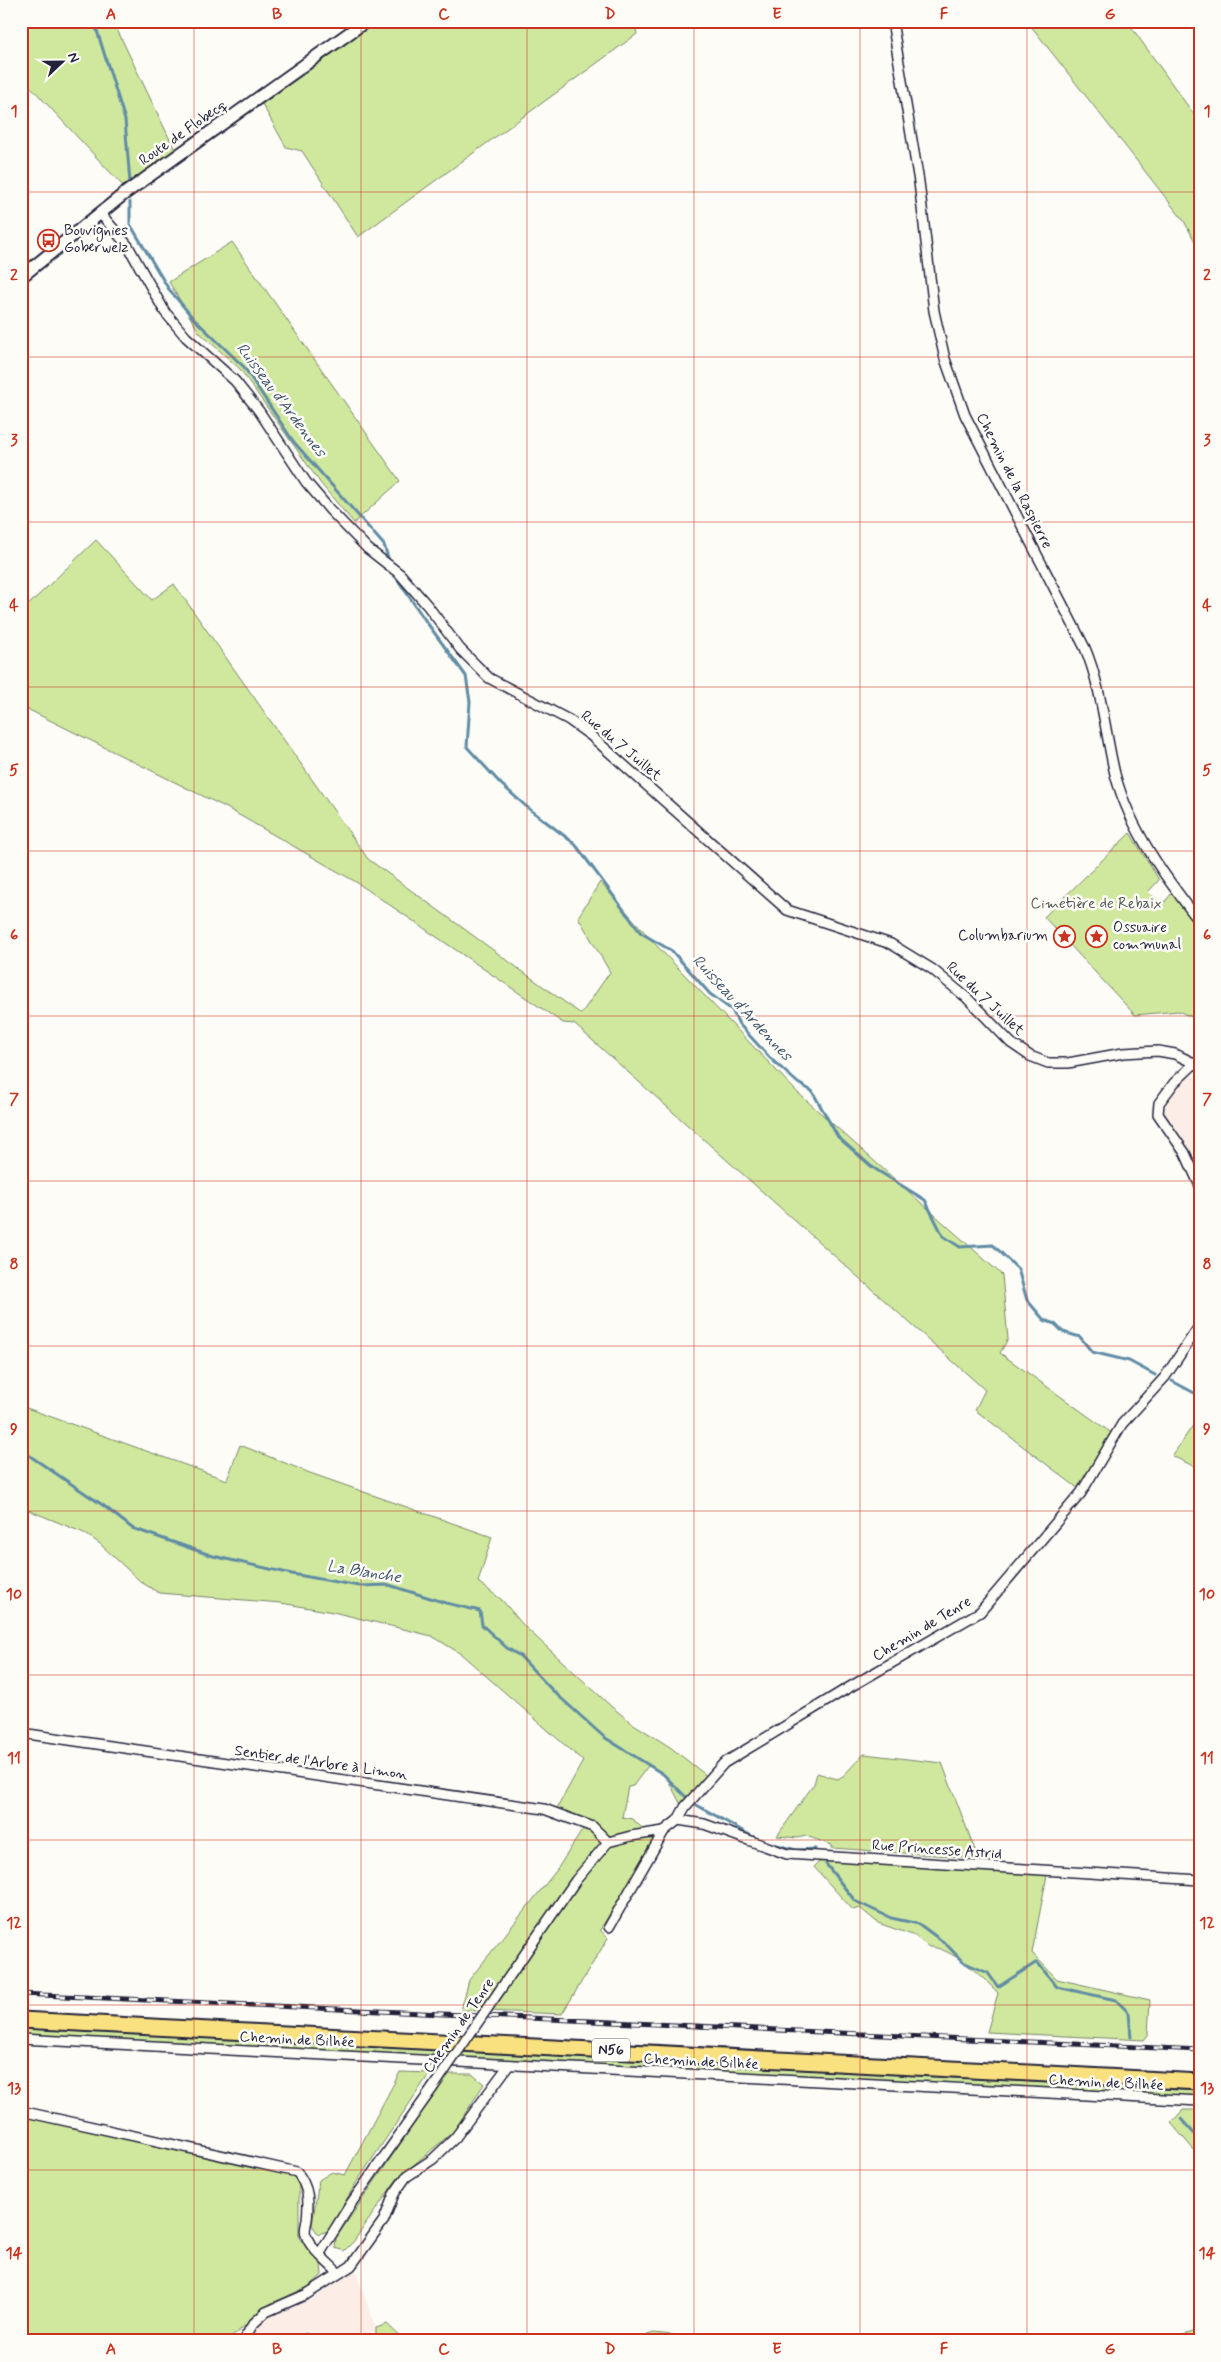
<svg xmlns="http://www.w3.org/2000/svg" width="1221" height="2362" viewBox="0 0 1221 2362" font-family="Mynerve,sans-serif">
<rect width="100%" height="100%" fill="#fdfcf7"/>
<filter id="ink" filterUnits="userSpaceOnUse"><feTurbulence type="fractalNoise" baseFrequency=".02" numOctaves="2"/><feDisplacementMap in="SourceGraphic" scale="10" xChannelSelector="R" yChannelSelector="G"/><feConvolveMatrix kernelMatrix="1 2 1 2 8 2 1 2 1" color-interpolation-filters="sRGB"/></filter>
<g filter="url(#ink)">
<g fill="#fcede6">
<path d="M1191,1075L1200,1077V1171L1163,1110L1179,1084Z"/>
<path d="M355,2270L376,2328V2341H249L256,2330L272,2315L313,2299Z"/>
</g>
<g fill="#d0e89d" stroke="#79856c">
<path d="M21,21H113L175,150L124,187L29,85L21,90Z"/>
<path d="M378,21H634L637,34L358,237L302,151L286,147L261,102Z"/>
<path d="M1027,21H1127L1200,123V251L1184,221Z"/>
<path d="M232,242L400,481L354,523L321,484L240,369L199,332L169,282Z"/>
<path d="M96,540L152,600L174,584L368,859L581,1014L610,972L578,917L600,882L657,946L797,1092L1002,1275L1008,1339L1000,1353L1113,1434L1079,1489L975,1410L985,1390L574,1024L563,1023L356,882L225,807L21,706V612Z"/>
<path d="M1130,833L1159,880L1148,892L1162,905L1172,893L1200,930V1012L1194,1018L1178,1011L1135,1015L1044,917Z"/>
<path d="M21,1406L227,1480L240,1445L310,1473L492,1537L478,1582L502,1600L524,1626L613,1708L632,1723L670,1747L707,1776L681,1805L666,1776L648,1766L633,1786L628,1787L622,1817L632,1819L655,1839L600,1930L608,1938L562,2014L461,2010L469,1980L556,1871L585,1826L556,1810L583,1761L461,1654L432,1636L333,1612L281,1603L159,1593L141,1582L99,1543L84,1533L21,1507Z"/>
<path d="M1200,1415V1469L1172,1456Z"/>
<path d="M864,1754L942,1763L978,1858L832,1848V1845L806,1836L797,1838L777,1836L814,1784L817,1773L837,1779L842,1777Z"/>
<path d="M830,1861L1047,1875L1032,1953L1057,1979L1150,2000L1148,2035L1144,2040L987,2032L998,1993C983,1977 951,1947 929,1947L915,1936L878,1923L860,1908L853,1910L814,1867L819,1862Z"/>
<path d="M21,2028L1200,2091V2098L21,2036Z"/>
<path d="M400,2072L430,2073L356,2183L328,2231L318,2234L312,2225L319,2180L332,2172L345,2175Z"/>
<path d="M448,2074H472L484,2084L454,2131L397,2179L354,2241L344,2251L335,2248L336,2238Z"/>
<path d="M1183,2110H1200V2157L1171,2123Z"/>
<path d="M21,2115L292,2175L299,2184V2238L321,2264L322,2275L310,2286L270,2304L227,2341H21Z"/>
<path d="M387,2324L405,2341H376V2328Z"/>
<path d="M1200,2330V2341H1163Z"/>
<path d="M654,2333L680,2336L686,2341H628Z"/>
</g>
<path fill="#8bd3ec" stroke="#618ca5" d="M306,2333L315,2341H289Z"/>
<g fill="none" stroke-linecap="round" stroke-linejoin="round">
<g stroke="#618ca5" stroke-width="3">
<path d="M94,21L125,120L130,183"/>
<path d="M130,202V224L168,288L193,318L244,367L293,441L384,545L389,561"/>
<path d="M393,573L425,620L466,676L470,702L467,747L501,784L528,808L575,844L641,933L672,951L710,994L732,1010L739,1024L770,1058L798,1083L812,1091L838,1137L872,1167L925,1200L943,1236L960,1247L993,1245L1018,1269L1027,1300L1044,1320L1055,1324L1063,1332L1080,1337L1092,1352L1129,1361L1155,1375"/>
<path d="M1172,1381L1200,1396"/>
<path d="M21,1450L104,1506L132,1528L213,1556L292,1574L359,1586L389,1585L446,1603L480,1611L482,1625L507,1648L520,1656L552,1690L604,1737L663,1774L686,1797"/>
<path d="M695,1804L755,1838"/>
<path d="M773,1844L796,1850L815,1849"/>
<path d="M826,1864L855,1901L891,1918L919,1924L946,1944L963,1962L988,1973L998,1987L1037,1962L1057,1987L1116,2000L1129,2013L1131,2037"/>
<path d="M1181,2119L1200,2140"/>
</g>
<defs>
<g id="minor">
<path d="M892,21L919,182L934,311L945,359L965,415L1085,648C1102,689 1105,732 1115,774C1130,830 1165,877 1200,922"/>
<path d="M100,213L128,246L165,312L186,337L235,381L259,411L306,482L330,510L368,549L400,574L427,605L460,649L489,678L569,720L590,735L787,910L891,944L932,969L967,998L1011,1043L1030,1056L1048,1063H1068L1123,1053L1158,1051L1175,1054L1200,1066"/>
<path d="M1195,1063L1174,1083L1159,1103L1158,1114L1185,1153L1200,1186"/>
<path d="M21,1733L544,1809L593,1827L608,1842"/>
<path d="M678,1820L704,1824L787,1854L1200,1880"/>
<path d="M609,1927L664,1831L678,1820L685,1807L724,1763L843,1691L980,1612L1081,1493L1122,1424L1165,1377L1200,1325"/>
<path d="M500,1990L576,1880L608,1842L631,1836L664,1831"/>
<path d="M21,2039L1200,2101"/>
<path d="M21,2111L297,2172C309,2188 309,2200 307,2220C306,2225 304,2231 306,2235C310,2249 328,2262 338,2273"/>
<path d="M320,2253L352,2202L432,2089"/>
<path d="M243,2341L253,2324L266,2312L307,2294L351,2266L384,2220L394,2194L406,2177L433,2159L455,2138L509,2065"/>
</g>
<path id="tertiary" d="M21,277L124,194L366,21"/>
<path id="trunk" d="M21,2020L1200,2082"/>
</defs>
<use href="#minor" stroke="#22223b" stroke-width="12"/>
<use href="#tertiary" stroke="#22223b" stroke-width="15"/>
<use href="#trunk" stroke="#22223b" stroke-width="19"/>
<use href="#minor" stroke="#fdfcf7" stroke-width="9"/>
<use href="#tertiary" stroke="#fdfcf7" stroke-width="11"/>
<use href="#trunk" stroke="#fae180" stroke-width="15"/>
<defs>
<path id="rail" d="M21,1994L1200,2050"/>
</defs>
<use href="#rail" stroke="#22223b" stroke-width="5"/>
<use href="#rail" stroke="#fdfcf7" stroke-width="3" stroke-dasharray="9" stroke-linecap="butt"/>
<defs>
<path id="minor-bridge" d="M432,2089L500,1990"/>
</defs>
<use href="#minor-bridge" stroke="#22223b" stroke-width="12" stroke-linecap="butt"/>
<use href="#minor-bridge" stroke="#fdfcf7" stroke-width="9"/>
</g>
</g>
<path fill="none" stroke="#c8321e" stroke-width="1" stroke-opacity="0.55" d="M194,21V2341M361,21V2341M527,21V2341M694,21V2341M860,21V2341M1027,21V2341M21,192H1200M21,357H1200M21,522H1200M21,687H1200M21,851H1200M21,1016H1200M21,1181H1200M21,1346H1200M21,1511H1200M21,1675H1200M21,1840H1200M21,2005H1200M21,2170H1200"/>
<defs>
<symbol id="bus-ring" viewBox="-11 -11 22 22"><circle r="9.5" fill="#fdfcf7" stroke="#c8321e" stroke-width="1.5"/><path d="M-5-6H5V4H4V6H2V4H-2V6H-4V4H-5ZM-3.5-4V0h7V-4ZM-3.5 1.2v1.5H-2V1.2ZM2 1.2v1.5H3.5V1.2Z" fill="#c8321e"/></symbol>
<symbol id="sight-ring" viewBox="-11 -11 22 22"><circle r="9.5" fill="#fdfcf7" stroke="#c8321e" stroke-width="1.5"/><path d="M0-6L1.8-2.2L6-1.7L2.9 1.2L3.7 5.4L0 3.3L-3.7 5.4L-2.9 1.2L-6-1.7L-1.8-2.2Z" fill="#c8321e"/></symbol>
</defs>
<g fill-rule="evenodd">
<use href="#bus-ring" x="36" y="228" width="25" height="25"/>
<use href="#sight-ring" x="1052" y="924" width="25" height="25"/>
<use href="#sight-ring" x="1084" y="924" width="25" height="25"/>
</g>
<g text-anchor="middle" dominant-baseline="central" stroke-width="5" stroke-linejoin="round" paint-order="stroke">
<rect fill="#fdfcf7" stroke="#646373" stroke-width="1" x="592" y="2038.5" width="38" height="23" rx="4"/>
<g font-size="14" font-weight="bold" fill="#22223b">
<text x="611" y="2050">N56</text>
</g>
<g font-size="15" fill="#22223b" stroke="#fdfcf7">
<text transform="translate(183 133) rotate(-35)">Route de Flobecq</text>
<text transform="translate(1014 481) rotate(63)">Chemin de la Raspierre</text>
<text transform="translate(621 746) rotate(40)">Rue du 7 Juillet</text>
<text transform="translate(985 999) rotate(43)">Rue du 7 Juillet</text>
<text transform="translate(922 1629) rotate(-31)">Chemin de Tenre</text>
<text transform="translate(321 1763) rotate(8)">Sentier de l'Arbre à Limon</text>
<text transform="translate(937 1850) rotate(4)">Rue Princesse Astrid</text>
<text transform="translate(459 2026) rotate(-55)">Chemin de Tenre</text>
<text transform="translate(297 2040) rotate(3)">Chemin de Bilhée</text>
<text transform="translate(701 2062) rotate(3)">Chemin de Bilhée</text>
<text transform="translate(1106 2083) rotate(3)">Chemin de Bilhée</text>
</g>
<g font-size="15" fill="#22223b" stroke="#fdfcf7" text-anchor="start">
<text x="64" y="231">Bouvignies<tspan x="64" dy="17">Goberwelz</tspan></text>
<text x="1113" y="928">Ossuaire<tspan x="1113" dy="17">communal</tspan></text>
<text x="1048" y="936" text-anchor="end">Columbarium</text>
</g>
<g font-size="15" fill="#565d58" stroke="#fdfcf7">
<text x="1096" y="904">Cimetière de Rebaix</text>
</g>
<g font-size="16" font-style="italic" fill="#425770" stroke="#fdfcf7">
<text transform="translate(281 400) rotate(53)">Ruisseau d'Ardennes</text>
<text transform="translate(742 1008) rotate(47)">Ruisseau d'Ardennes</text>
<text transform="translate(364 1572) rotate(9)">La Blanche</text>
</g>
</g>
<rect width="1221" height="2362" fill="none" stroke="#fdfcf7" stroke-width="55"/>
<g transform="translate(62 62) rotate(68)" stroke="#fdfcf7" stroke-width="4" paint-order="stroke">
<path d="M0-4L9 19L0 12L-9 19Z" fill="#22223b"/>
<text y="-8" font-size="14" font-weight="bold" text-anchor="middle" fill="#22223b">N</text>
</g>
<rect x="28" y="28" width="1166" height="2306" fill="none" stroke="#c8321e" stroke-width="2"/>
<g font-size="16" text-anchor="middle" font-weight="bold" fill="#c8321e">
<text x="111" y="19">A</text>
<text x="277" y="19">B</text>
<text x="444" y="19">C</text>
<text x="610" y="19">D</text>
<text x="777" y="19">E</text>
<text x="944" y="19">F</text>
<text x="1110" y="19">G</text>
<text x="14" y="116">1</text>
<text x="1207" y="116">1</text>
<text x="14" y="280">2</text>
<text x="1207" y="280">2</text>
<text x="14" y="445">3</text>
<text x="1207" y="445">3</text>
<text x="14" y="610">4</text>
<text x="1207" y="610">4</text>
<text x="14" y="775">5</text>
<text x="1207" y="775">5</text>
<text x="14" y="940">6</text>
<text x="1207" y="940">6</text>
<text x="14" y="1104">7</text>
<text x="1207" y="1104">7</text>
<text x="14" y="1269">8</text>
<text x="1207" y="1269">8</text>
<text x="14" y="1434">9</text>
<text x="1207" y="1434">9</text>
<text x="14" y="1599">10</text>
<text x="1207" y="1599">10</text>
<text x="14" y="1763">11</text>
<text x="1207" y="1763">11</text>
<text x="14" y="1928">12</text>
<text x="1207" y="1928">12</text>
<text x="14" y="2093">13</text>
<text x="1207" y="2093">13</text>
<text x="14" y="2258">14</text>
<text x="1207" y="2258">14</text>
<text x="111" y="2354">A</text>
<text x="277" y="2354">B</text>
<text x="444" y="2354">C</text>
<text x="610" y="2354">D</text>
<text x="777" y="2354">E</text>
<text x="944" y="2354">F</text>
<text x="1110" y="2354">G</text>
</g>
</svg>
